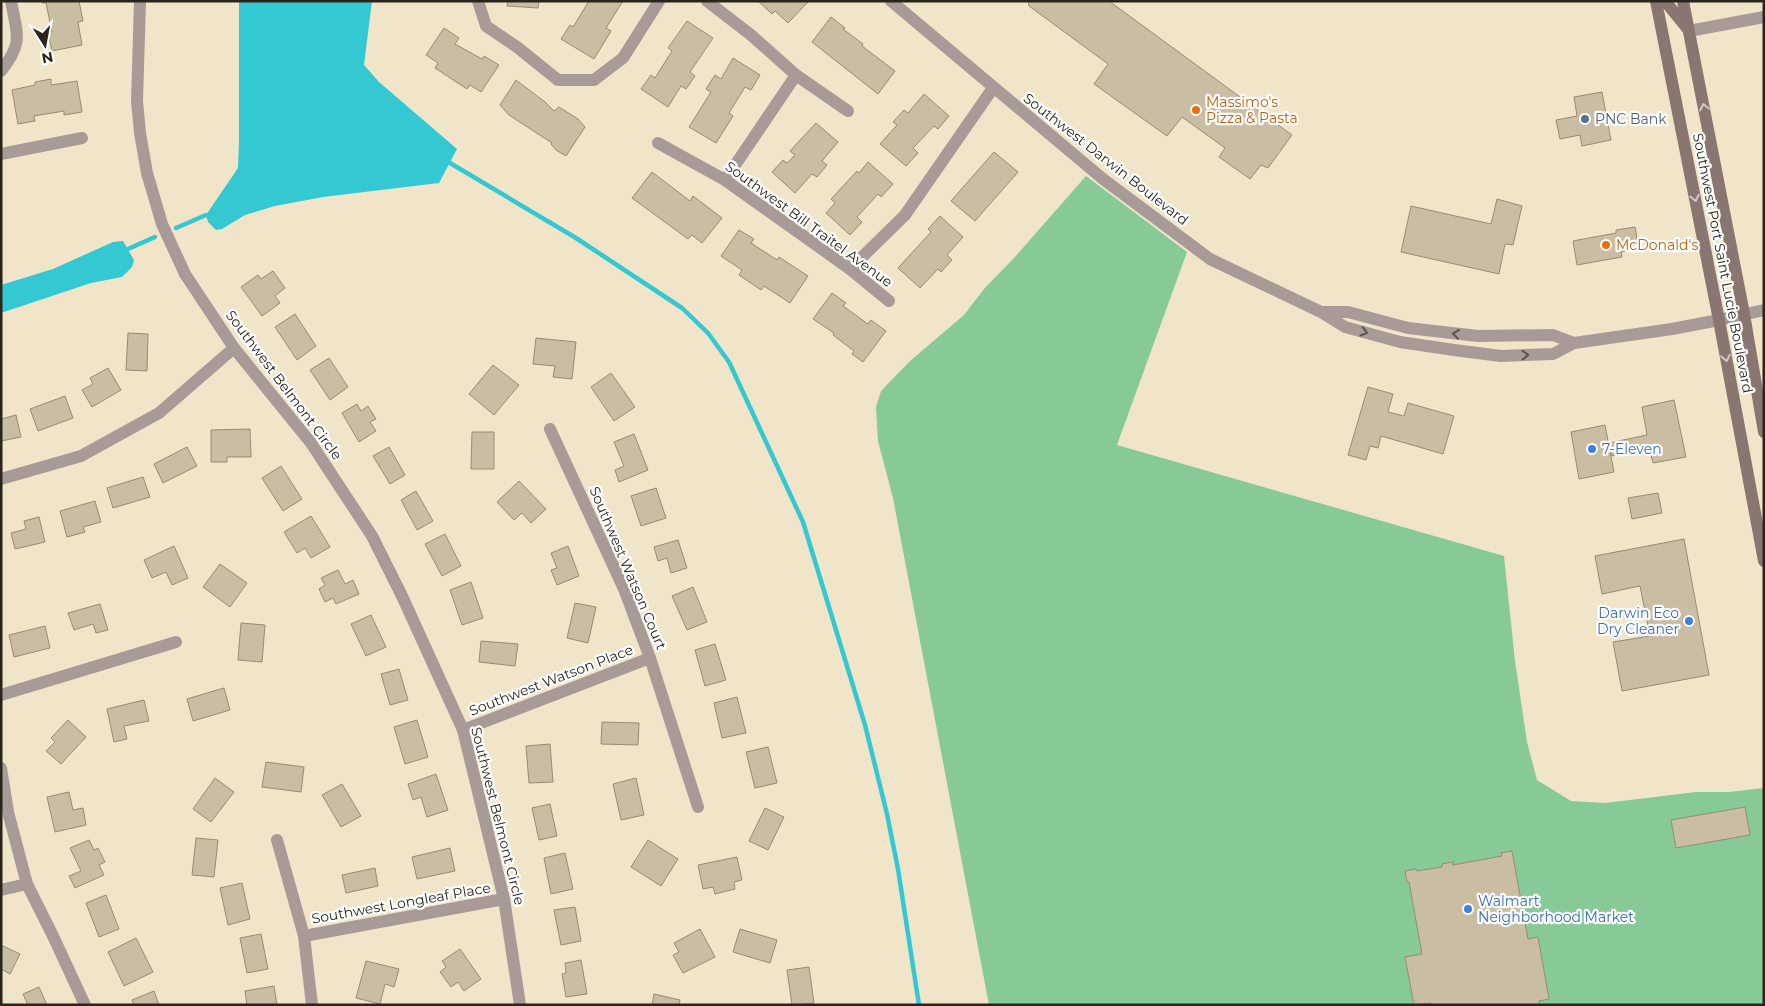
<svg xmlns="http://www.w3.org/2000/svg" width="1765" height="1006" viewBox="0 0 1765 1006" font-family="Montserrat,sans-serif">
<rect width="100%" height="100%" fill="#f0e5c9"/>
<path fill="#87c997" d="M1086,176L1187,252L1117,445L1504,556L1515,661L1527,742L1537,780L1571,801L1605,803L1696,792H1729L1764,788V1005H989L893,498L878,441L876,407L881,391L910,361L964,315L984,289L1014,258Z"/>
<g fill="#34c8d2">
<path d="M239,1H372L364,65L379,82L457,149L439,183L323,197L275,206L245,215L222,229L216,230L208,222L206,215L238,168L239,141Z"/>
<path d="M123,241L134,260L132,267L122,277L91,283L1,313V285L53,269L113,242Z"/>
</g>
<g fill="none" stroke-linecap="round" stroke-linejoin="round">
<g stroke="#34c8d2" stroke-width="4.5">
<path d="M450,163L576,238L682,308L708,333L729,362L803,522L865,725L887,814L898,869L919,1005"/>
<path d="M176,228L206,215"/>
<path d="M128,249L155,237"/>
</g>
</g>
<g fill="#c9bda3" stroke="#978c73">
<path d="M42,1H79L83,21L78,22L82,45L52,51L48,33L52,32L46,3H42Z"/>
<path d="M508,1H539L538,8L507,6Z"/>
<path d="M589,1H623L606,28L611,31L594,59L561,39L570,25L573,27Z"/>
<path d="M758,1H809L788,23L775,11L772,14Z"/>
<path d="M1028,1H1109L1292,135L1268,168L1261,165L1250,179L1219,157L1225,148L1182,117L1167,136L1094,84L1108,64L1029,6Z"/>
<path d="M831,17L845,28L843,29L863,44L862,46L895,71L878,94L812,42Z"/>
<path d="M687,21L713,38L690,72L695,76L686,89L681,86L668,107L641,89L651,75L655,78L672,51L668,48Z"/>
<path d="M444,28L459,38L455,44L482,59L484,56L499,65L481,92L470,85L467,89L435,68L438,63L426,55Z"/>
<path d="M733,58L760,75L751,90L745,87L729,113L733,116L716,143L689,127L711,92L706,89L715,75L721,79Z"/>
<path d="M51,79V85L77,81L82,112L64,115V111L34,116L35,121L18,124L12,90L35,85V82Z"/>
<path d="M516,80L545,102L554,111L559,107L578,119L585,127L566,156L556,150L551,144L552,143L509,115L500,105Z"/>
<path d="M1602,92L1611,140L1582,146L1580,135L1560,139L1556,120L1577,116L1574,97Z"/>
<path d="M924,94L949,116L938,129L934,126L913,148L918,153L906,166L880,144L897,125L893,122L904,110L908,113Z"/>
<path d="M816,123L838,142L822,161L827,165L817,177L812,174L795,193L772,172L783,160L787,163L795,155L790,151Z"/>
<path d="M994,152L1018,172L975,221L951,201Z"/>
<path d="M868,162L893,184L881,197L878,194L857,217L862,222L850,235L826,213L835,203L831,199L857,171L859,173Z"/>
<path d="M652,172L690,201L693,196L722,218L702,243L692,235L688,239L632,198Z"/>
<path d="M1497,199L1522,206L1513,245L1505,244L1499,274L1401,252L1411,206L1491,224Z"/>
<path d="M940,216L963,237L947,255L952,260L941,272L938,269L920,288L898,268L931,232L928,229Z"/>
<path d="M1635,227L1639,249L1621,252L1622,257L1577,265L1573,241L1616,233V230Z"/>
<path d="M739,230L754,239L751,243L777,260L779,257L808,276L790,303L764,286L761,290L739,275L742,270L721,256Z"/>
<path d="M273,271L285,288L275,296L280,303L262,316L241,287L258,275L261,279Z"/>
<path d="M832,293L846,303L843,306L868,324L871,320L886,331L863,362L852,354L854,351L833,335L834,333L813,319Z"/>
<path d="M295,314L316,346L297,360L275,327Z"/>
<path d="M128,333L148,334L147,371L126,370Z"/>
<path d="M536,338L576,342L572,379L553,377L555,366L533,364Z"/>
<path d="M329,358L348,387L330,400L310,370Z"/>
<path d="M493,365L519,385L494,415L469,394Z"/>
<path d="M108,368L121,390L92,407L82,390L93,384L90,378Z"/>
<path d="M611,373L635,407L614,421L591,387Z"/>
<path d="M1368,387L1393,394L1388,412L1404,416L1408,403L1454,416L1443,454L1381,436L1378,448L1370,446L1366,460L1348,455Z"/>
<path d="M65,396L73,418L38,431L30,409Z"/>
<path d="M1674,400L1686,457L1653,463L1649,448L1612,456L1609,443L1647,435L1642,407Z"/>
<path d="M357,404L361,411L368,406L376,419L370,422L376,431L359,442L342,413Z"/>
<path d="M16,415L21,437L1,441V419Z"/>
<path d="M1605,425L1614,472L1579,479L1571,432Z"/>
<path d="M250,429L251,457H227V462H211V430Z"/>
<path d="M472,432H494V469H471Z"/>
<path d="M634,434L648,470L619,482L615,470L624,466L614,442Z"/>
<path d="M187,447L197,466L163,483L154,464Z"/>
<path d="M389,447L405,475L390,484L373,456Z"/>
<path d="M281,466L302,499L283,511L262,478Z"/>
<path d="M143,477L150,497L113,508L107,488Z"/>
<path d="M519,481L546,509L531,523L522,513L514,520L497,502Z"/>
<path d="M656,488L666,518L641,526L631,496Z"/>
<path d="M416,491L433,521L417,530L401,500Z"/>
<path d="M1658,493L1662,513L1632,519L1628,498Z"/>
<path d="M95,501L101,522L83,527L85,532L67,537L60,511Z"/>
<path d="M311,516L330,547L311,558L305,548L297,553L284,532Z"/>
<path d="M39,517L45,542L15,549L11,533L26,529L24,521Z"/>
<path d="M445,534L461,566L442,576L425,544Z"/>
<path d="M1684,539L1709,675L1622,691L1613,642L1650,636L1640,586L1602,594L1595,556Z"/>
<path d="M678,540L687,568L671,573L667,558L658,561L654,547Z"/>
<path d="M174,546L188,578L172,585L166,572L152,578L144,560Z"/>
<path d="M568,546L579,576L557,585L551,570L557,568L551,553Z"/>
<path d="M220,564L247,583L230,607L203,587Z"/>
<path d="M338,570L345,584L353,580L359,594L336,604L333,598L325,602L319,589L325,585L321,578Z"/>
<path d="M471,582L483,618L462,625L450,590Z"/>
<path d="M693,587L707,622L687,630L672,596Z"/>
<path d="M575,603L596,607L588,643L567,638Z"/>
<path d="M100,604L108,630L96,633L93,624L74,630L68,613Z"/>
<path d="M371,615L386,647L366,656L351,624Z"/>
<path d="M241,623L265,625L262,662L238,660Z"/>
<path d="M45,626L50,648L14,657L9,635Z"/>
<path d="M481,641L518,644L515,666L479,662Z"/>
<path d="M715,644L726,680L705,686L695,650Z"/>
<path d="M399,669L408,700L390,705L381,674Z"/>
<path d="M224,688L230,710L193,721L187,699Z"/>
<path d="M737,697L746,733L722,738L714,703Z"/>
<path d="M144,700L149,721L124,726L127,739L114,742L107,709Z"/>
<path d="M68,720L86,737L61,764L46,751L55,742L51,738Z"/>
<path d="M417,720L428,757L405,764L394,727Z"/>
<path d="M602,722L639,723L638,745L601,744Z"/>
<path d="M550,744L553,782L529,783L526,746Z"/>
<path d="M768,747L777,783L755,788L746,752Z"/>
<path d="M266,762L304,767L301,792L262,787Z"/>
<path d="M436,774L448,810L427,817L421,797L413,800L408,784Z"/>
<path d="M215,778L234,792L211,822L193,809Z"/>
<path d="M636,778L644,815L621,820L613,784Z"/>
<path d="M342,784L361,816L341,827L322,795Z"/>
<path d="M69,792L73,810L83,808L86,825L55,832L47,797Z"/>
<path d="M550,804L557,836L539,840L532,808Z"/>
<path d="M1745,807L1750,835L1676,848L1671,820Z"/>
<path d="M765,808L784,817L768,850L749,841Z"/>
<path d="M196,838L218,840L214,877L192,875Z"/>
<path d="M89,840L94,850L98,848L105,862L99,865L104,875L75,888L69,876L81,871L70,848Z"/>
<path d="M648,840L678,859L661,886L631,867Z"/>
<path d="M450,848L455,871L417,879L412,857Z"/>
<path d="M1512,851L1528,939L1538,937L1549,999L1539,1001L1540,1005H1431V1003L1414,1005L1405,957L1422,954L1409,882H1407L1405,871L1416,869L1417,871L1442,867V864L1453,862V865L1502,856L1501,853Z"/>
<path d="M565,853L573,889L551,894L544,858Z"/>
<path d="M737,857L742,880L734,882L735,889L715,894L713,887L703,889L698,865Z"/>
<path d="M375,868L378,886L346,893L342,875Z"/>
<path d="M242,883L250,919L228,925L220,888Z"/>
<path d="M106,895L119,929L99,937L86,903Z"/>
<path d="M575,907L581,941L561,945L554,910Z"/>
<path d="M700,929L715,957L683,973L673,955L679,952L674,943Z"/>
<path d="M740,929L777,940L770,963L733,952Z"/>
<path d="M261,934L268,969L247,973L240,938Z"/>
<path d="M136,938L153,972L124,986L108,952Z"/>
<path d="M1,945L20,954L10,974L1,969Z"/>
<path d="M460,949L481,979L464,991L458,982L451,987L440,972L446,967L442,961Z"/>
<path d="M581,960L587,994L566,997L562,974L566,973L565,963Z"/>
<path d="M366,961L399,969L394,987L385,984L380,1004L356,998Z"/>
<path d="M809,967L814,1003L792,1005L787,970Z"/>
<path d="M274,986L277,1005H247L245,991Z"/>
<path d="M39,987L47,1005H28L23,994Z"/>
<path d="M154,991L159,1005H134L132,1000Z"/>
<path d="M654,994L680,1000L679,1005H652Z"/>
</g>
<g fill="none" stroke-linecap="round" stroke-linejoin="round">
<g stroke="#a89a96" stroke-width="12">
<path d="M140,1L137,101L140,133L147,173L162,224L185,274L234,348L311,443L372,536L402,596L463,730L504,899L520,1005"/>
<path d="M478,1L486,26L517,47L558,80H594L623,58L659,1"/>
<path d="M707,1L751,35L796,75L848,111"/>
<path d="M1689,31L1764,17"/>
<path d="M1,71C24,42 17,35 11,1"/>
<path d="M658,143L725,180L850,269L889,301"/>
<path d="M1,154L82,138"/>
<path d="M725,180L796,75"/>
<path d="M850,269L905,215L993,88"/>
<path d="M550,429L624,589L650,658L698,807"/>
<path d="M1,479L81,456L159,413L234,348"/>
<path d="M1,695L176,642"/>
<path d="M463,730L650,658"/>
<path d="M1,768L8,812L27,884L53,936L85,1005"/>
<path d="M277,840L304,936L312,1005"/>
<path d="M1,890L27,884"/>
<path d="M304,936L504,899"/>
</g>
<g stroke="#a89a96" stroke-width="12">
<path d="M891,1L1103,179L1210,259L1321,312L1345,327L1400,342L1454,350L1501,356L1553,354L1574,343L1672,329L1719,320L1764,310"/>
<path d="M1323,312H1348L1408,328L1478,336L1553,335L1574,343"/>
</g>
<g stroke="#897670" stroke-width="12">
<path d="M1656,1L1719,320L1764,561"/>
<path d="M1665,1L1687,28"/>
<path d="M1683,1L1744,314L1764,432"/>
</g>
</g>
<defs><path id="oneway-chevron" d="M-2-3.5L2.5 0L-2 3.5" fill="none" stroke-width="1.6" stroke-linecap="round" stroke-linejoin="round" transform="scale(1.25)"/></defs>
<g stroke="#d0c8c6">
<use href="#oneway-chevron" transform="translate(1704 107) rotate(-101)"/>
<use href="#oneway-chevron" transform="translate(1695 198) rotate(78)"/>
<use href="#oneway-chevron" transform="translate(1726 358) rotate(79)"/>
</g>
<g stroke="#5c544c">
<use href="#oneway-chevron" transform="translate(1364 332) rotate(15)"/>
<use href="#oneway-chevron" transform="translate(1456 334) rotate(-173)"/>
<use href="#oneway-chevron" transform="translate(1525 355) rotate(-2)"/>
</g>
<g fill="#e8710a" stroke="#fff" stroke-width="2">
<circle cx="1196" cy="110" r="5"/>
<circle cx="1606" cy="245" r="5"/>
</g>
<circle fill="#5c6f8a" stroke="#fff" stroke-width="2" cx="1585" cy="119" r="5"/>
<g fill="#3f7fe0" stroke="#fff" stroke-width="2">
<circle cx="1592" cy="449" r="5"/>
<circle cx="1689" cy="621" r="5"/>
<circle cx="1468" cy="909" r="5"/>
</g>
<g text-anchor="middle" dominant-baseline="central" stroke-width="4.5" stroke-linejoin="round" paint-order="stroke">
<g font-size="14" fill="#c56008" stroke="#fff" text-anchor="start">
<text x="1206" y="102">Massimo's<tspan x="1206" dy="16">Pizza &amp; Pasta</tspan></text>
<text x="1616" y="245">McDonald's</text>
</g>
<g font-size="14" fill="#4e5e75" stroke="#fff" text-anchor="start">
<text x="1595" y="119">PNC Bank</text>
</g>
<g font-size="14" fill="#29251b" stroke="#fff">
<text transform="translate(1106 159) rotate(38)">Southwest Darwin Boulevard</text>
<text transform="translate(809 224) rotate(36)">Southwest Bill Traitel Avenue</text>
<text transform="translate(1723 263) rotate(79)">Southwest Port Saint Lucie Boulevard</text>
<text transform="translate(284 385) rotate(53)">Southwest Belmont Circle</text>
<text transform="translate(628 568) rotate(67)">Southwest Watson Court</text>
<text transform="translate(551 680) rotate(-21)">Southwest Watson Place</text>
<text transform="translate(498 816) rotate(76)">Southwest Belmont Circle</text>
<text transform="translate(401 903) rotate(-10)">Southwest Longleaf Place</text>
</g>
<g font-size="14" fill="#366cbe" stroke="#fff" text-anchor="start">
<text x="1602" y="449">7-Eleven</text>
<text x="1679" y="613" text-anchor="end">Darwin Eco<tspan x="1679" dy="16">Dry Cleaner</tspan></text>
<text x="1478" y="901">Walmart<tspan x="1478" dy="16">Neighborhood Market</tspan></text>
</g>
</g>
<rect width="1765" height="1006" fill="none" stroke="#29251b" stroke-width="5"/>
<g transform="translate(45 45) rotate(169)" stroke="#ffffff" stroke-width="4" paint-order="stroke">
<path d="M0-4L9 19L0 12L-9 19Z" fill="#29251b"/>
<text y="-8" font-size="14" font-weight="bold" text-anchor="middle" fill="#29251b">N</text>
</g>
</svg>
